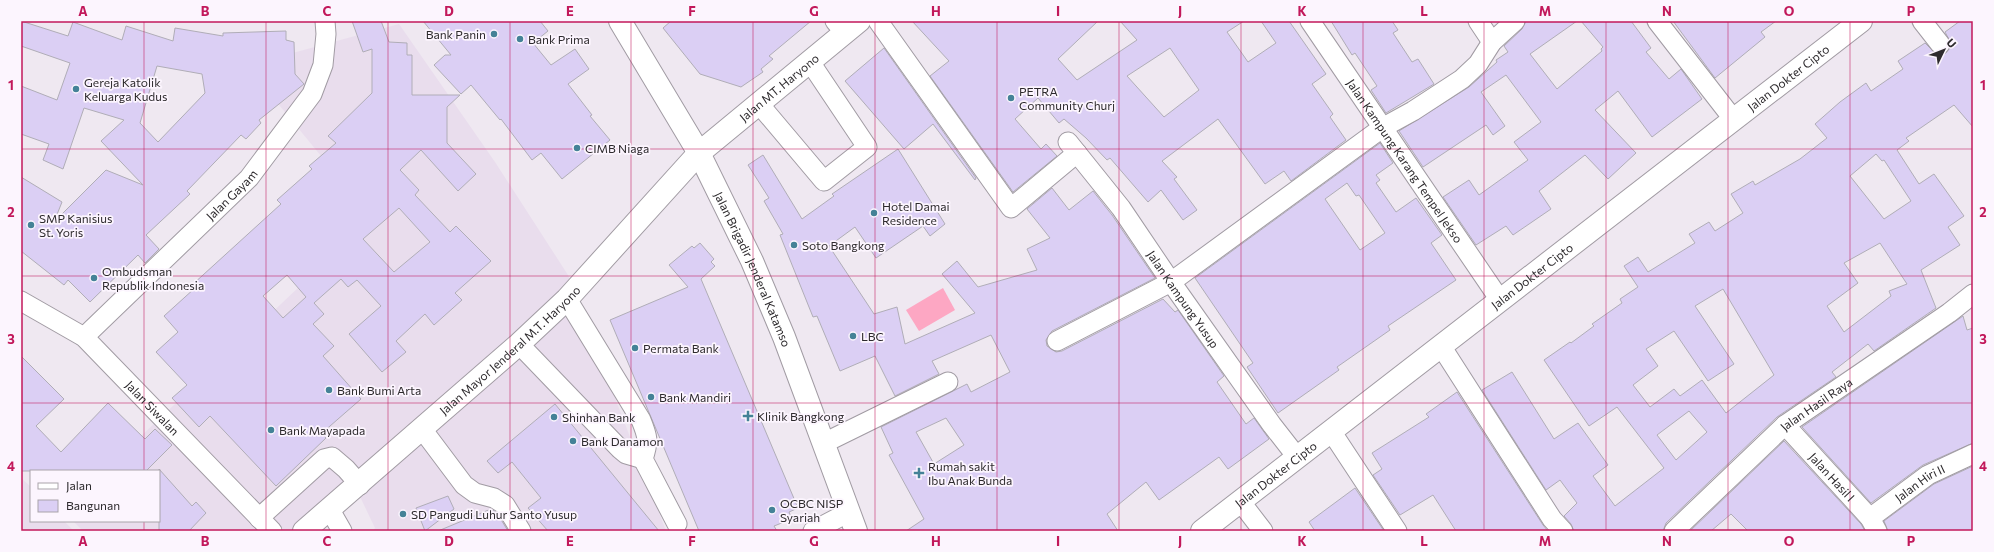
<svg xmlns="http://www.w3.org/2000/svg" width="1994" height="552" viewBox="0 0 1994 552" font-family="Commissioner,sans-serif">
<rect width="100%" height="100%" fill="#efe8f1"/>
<g fill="#e9dded">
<path d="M399,24L495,162L568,275L666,531H373L375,528L354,484L299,531H83L73,521H159V471H104L372,218L266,89L256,63Z"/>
<path d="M21,478L31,487V521H64L74,531H21Z"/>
</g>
<path fill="#fda7c3" d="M943,288L955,310L919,331L906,310Z"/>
<g fill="#dbcff4" stroke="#b0adb7" fill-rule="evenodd">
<path d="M21,21L68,36L73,22L122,40L126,26L173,41L175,28L223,36V33L286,31V40L294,42L295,74L304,84L259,120L261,123L246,139L241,135L187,191L190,194L146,235L159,249L145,263L138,255L90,302L68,280L64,285L21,251V177L62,202L54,222L106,170L143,185L101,141L124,120L84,108L63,169L43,160L49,144L21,134V86L57,100L70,63L21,46ZM157,66L202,74L205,93L158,142L140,123Z"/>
<path d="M352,21H381L389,42L407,43V55H412V95H460L447,107V143L476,174L458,191L421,150L400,170L419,190L415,195L450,232L456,226L491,261L455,293L462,300L434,325L425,314L396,341L406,352L382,372L349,334L381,306L357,280L348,287L341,279L314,303L324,314L313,324L334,346L323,356L361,399L322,433L326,438L276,486L210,416L199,427L172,398L187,385L156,352L178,332L164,316L195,288L192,285L281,204L277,200L312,169L309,166L336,143L328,136L372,93V49L363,52ZM399,208L430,242L394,272L363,239ZM287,275L306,297L283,318L263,296Z"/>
<path d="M423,21H540L548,31L533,43L551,65L575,49L589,69L568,84L592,115L590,116L610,140L562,179L541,153L532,160L501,119L500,120L471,85L461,94L434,65L445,55H451Z"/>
<path d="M671,21H811L769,56L773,59L761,69L763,72L741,87L700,74L663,28Z"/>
<path d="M912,21H1098L1058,59L1077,80L1137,40L1120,21H1244L1227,32L1248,62L1276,43L1261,21H1289L1326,74L1312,84L1333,114L1330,117L1346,140L1291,181L1284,171L1265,184L1218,119L1162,161L1177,177L1174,179L1197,210L1183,220L1161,190L1148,202L1110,158L1107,160L1086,138L1064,119L1059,123L1038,98L1015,119L1041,149L1046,144L1057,156L1013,192L930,76L949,61ZM1170,48L1199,90L1164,117L1127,76Z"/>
<path d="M1331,21H1392L1398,30L1393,33L1412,62L1418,59L1434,84L1386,113L1371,90L1377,86L1355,53L1352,55Z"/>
<path d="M1526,21H1577L1530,54L1557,89L1602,51L1601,49L1603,47L1581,21H1631L1651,48L1646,52L1669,79L1681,69L1702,99L1652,137L1618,91L1595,110L1636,153L1608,179L1585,155L1539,191L1551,209L1513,235L1506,226L1476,245L1443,197L1469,180L1479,195L1528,160L1514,142L1541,122L1506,75L1481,92L1505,126L1493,135L1486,125L1423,167L1399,131L1469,87L1497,62L1496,60L1508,52L1504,46L1522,29Z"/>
<path d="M1673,21H1776L1761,32L1765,37L1715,78Z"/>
<path d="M1960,21H1973V127L1954,105L1906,138L1909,141L1897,150L1919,184L1934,174L1964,216L1948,227L1960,245L1921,270L1936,308L1874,351L1868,344L1832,372L1836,377L1777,417L1666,523L1663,531H1574L1571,524L1564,516L1577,503L1560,480L1546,490L1482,390L1512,372L1554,439L1578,423L1608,465L1593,476L1615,506L1664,468L1617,407L1589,426L1544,360L1570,342L1571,343L1594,326L1592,324L1622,303L1620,299L1638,287L1624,266L1638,257L1648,272L1695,243L1689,234L1709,222L1715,231L1743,213L1731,194L1753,181L1755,185L1800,159L1827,138L1815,124L1840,102L1866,83L1871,91L1903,69L1898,61L1925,43L1936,54L1941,55L1946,53L1950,48L1951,43L1945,32ZM1876,154L1882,161L1884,160L1911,201L1884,219L1850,176ZM1880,243L1907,284L1889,291L1891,296L1844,332L1827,306L1858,283L1844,263ZM1723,289L1774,375L1726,413L1702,380L1680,396L1674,389L1650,407L1633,385L1658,366L1646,349L1674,331L1708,381L1734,364L1695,306ZM1689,411L1707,432L1676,460L1657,435Z"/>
<path d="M884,48L976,178L975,180L933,124L904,149L845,81Z"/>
<path d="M1380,143L1393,163L1376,175L1380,180L1376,183L1396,212L1416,198L1442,235L1431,243L1456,280L1388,326L1390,330L1337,367L1339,370L1278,413L1247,367L1253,363L1195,278ZM1347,183L1356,196L1359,195L1385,233L1360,250L1325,199Z"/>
<path d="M898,149L945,224L930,236L923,226L876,258L855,227L829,246L874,314L897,307L905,344L975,313L942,274L957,261L978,287L1037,270L1027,249L1050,238L1027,209L1052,188L1069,210L1093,191L1112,215L1155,278L1052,331L1046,340L1047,346L1056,352L1062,351L1163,299L1175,312L1178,310L1224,376L1217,382L1246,424L1254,418L1269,439L1228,469L1219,457L1159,500L1146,482L1107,514L1118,531H906L924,519L889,455L893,453L881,427L967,384L971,392L1010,372L991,335L932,361L939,374L895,396L875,356L840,371L817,316L813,317L780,235L783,234L764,201L769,198L748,165L763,155L802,219L834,196L832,194ZM946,418L964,445L934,464L916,432Z"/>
<path d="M700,243L714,259L711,262L715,266L701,279L798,508L789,512L792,519L774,526L777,531H699L610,320L688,287L669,265L692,246L694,248Z"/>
<path d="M1963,316L1967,330L1973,328V443L1923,465L1871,503L1802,427Z"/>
<path d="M21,356L64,399L36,426L61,452L108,403L145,439L155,429L172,445L146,471H21Z"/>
<path d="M1457,392L1543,525L1548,531H1456L1433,495L1400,515L1373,475L1382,469L1372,453L1429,417L1426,414Z"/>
<path d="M555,404L659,531H548L528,508L541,498L512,462L498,473L487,461Z"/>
<path d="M1784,441L1861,524L1865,531H1748L1731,514L1711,531H1690Z"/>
<path d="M1973,466V531H1888L1884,521L1934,484Z"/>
<path d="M159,469L192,506L196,502L206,513L189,531H159Z"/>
<path d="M1355,488L1384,531H1315L1309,522Z"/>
<path d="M448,496L454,509L425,531L416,508Z"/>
<path d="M491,509L497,513L508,531H438Z"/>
</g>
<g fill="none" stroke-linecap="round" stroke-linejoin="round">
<defs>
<g id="minor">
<path d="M835,21L845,33"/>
<path d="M878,21L1011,208L1077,153"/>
<path id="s1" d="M1310,21L1500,300"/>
<path d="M1478,21L1492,42"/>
<path d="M1657,21L1734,120"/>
<path d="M1922,21L1940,44"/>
<path d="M759,104L824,181L867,147L810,62"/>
<path id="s2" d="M1068,142L1121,208L1171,282L1272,425L1297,457"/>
<path d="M567,299L641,420C648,437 649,441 643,459L677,524"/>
<path id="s3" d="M21,301L84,337L272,531"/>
<path id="s4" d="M84,337L249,178L312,94L323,65L326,34L325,21"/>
<path d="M1057,341L1171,282L1382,128L1413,111L1462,79L1478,64L1492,42L1515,21"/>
<path d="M519,344L620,449L626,454L643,459"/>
<path d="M1441,346L1552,519L1563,531"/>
<path id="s5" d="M1785,425L1870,518L1877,531"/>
<path d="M422,429L464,485L475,493L494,498L505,505L521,531"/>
<path d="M1331,431L1397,531"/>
<path d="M824,443L948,382"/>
<path d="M1240,501L1263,531"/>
<path d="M330,510L342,531"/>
<path d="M259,518L324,459L332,457L346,469L360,485"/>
<path id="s6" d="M1870,518L1928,475L1973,454"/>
<path d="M813,531L849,512"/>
<path id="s7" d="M1674,531L1785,425L1949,313L1973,294"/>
</g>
<g id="major">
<path id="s8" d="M620,21L699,153L752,261L784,337L856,531"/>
<path id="s9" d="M304,531L519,344L567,299L699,153L859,21"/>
</g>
<g id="highway">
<path id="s10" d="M1202,531L1861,21"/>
</g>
</defs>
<use href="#minor" stroke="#a19ba3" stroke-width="21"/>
<use href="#major" stroke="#a19ba3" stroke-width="24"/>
<use href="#highway" stroke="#a19ba3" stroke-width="24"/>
<use href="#minor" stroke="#fff" stroke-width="19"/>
<use href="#major" stroke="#fff" stroke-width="22"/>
<use href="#highway" stroke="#fff" stroke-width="22"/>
</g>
<path fill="none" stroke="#c2185b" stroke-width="1" stroke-opacity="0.55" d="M144,21V471M266,21V531M388,21V531M510,21V531M631,21V531M753,21V531M875,21V531M997,21V531M1119,21V531M1241,21V531M1363,21V531M1484,21V531M1606,21V531M1728,21V531M1850,21V531M21,149H1973M21,276H1973M21,403H1973M144,521V531"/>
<g fill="#448297" stroke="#fcf5fe" stroke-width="1.5">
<circle cx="494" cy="34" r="4"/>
<circle cx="520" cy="39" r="4"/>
<circle cx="76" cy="89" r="4"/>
<circle cx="1011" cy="98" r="4"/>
<circle cx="577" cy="148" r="4"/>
<circle cx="874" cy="213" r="4"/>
<circle cx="31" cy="225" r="4"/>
<circle cx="794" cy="245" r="4"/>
<circle cx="94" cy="278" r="4"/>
<circle cx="853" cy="336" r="4"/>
<circle cx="635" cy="348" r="4"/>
<circle cx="329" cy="390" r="4"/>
<circle cx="651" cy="397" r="4"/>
<path d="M746 410h4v4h4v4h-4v4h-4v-4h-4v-4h4z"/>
<circle cx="554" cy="417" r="4"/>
<circle cx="271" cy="430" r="4"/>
<circle cx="573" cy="441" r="4"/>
<path d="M917 467h4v4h4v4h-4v4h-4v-4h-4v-4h4z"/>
<circle cx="772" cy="510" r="4"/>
<circle cx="403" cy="514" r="4"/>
</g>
<g text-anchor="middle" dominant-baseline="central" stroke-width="3.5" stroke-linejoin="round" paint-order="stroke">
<g font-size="12" fill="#2d2a2d" stroke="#fcf5fe" text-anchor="start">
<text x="486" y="34" text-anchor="end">Bank Panin</text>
<text x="528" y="39">Bank Prima</text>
<text x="84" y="82">Gereja Katolik<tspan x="84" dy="14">Keluarga Kudus</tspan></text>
<text x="1019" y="91">PETRA<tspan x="1019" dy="14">Community Churj</tspan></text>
<text x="585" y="148">CIMB Niaga</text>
<text x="882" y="206">Hotel Damai<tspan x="882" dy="14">Residence</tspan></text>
<text x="39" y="218">SMP Kanisius<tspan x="39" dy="14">St. Yoris</tspan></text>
<text x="802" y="245">Soto Bangkong</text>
<text x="102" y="271">Ombudsman<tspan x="102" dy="14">Republik Indonesia</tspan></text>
<text x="861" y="336">LBC</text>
<text x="643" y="348">Permata Bank</text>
<text x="337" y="390">Bank Bumi Arta</text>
<text x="659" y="397">Bank Mandiri</text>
<text x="757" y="416">Klinik Bangkong</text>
<text x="562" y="417">Shinhan Bank</text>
<text x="279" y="430">Bank Mayapada</text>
<text x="581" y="441">Bank Danamon</text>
<text x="928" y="466">Rumah sakit<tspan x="928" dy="14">Ibu Anak Bunda</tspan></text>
<text x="780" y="503">OCBC NISP<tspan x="780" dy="14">Syariah</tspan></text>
<text x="411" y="514">SD Pangudi Luhur Santo Yusup</text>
</g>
<g font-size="12" fill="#2d2a2d" stroke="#fcf5fe">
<text stroke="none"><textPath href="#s10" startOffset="741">Jalan Dokter Cipto</textPath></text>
<text stroke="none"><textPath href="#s9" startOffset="651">Jalan MT. Haryono</textPath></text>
<text stroke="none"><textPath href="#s1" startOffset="169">Jalan Kampung Karang Tempel Jekso</textPath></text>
<text stroke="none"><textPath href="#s4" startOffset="205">Jalan Gayam</textPath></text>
<text stroke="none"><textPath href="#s8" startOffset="282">Jalan Brigadir Jenderal Katamso</textPath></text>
<text stroke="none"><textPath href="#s10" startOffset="417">Jalan Dokter Cipto</textPath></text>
<text stroke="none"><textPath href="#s2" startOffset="195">Jalan Kampung Yusup</textPath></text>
<text stroke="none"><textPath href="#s9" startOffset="274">Jalan Mayor Jenderal M.T. Haryono</textPath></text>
<text stroke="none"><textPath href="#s7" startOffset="191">Jalan Hasil Raya</textPath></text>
<text stroke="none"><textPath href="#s3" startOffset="171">Jalan Siwalan</textPath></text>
<text stroke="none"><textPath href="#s10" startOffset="93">Jalan Dokter Cipto</textPath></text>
<text stroke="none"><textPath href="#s5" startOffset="70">Jalan Hasil I</textPath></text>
<text stroke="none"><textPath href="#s6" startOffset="61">Jalan Hiri II</textPath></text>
</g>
</g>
<rect width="1994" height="552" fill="none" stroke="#fcf5fe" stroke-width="44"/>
<rect x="30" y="470" width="130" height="52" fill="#fcf5fe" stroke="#a9a4aa"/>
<rect x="38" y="483" width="20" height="6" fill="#ffffff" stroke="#a9a4aa"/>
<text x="66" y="490" font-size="12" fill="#2d2a2d">Jalan</text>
<rect x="38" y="500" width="20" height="12" fill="#dbcff4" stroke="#a9a4aa"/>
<text x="66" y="510" font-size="12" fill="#2d2a2d">Bangunan</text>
<g transform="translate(1944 50) rotate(47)" stroke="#fcf5fe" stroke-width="3" paint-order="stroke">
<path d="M0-3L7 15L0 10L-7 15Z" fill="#2d2a2d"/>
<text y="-6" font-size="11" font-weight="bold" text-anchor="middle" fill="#2d2a2d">U</text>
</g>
<rect x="22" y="22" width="1950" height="508" fill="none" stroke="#c2185b" stroke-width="1.5"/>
<g font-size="13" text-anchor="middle" font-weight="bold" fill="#c2185b">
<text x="83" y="16">A</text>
<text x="205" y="16">B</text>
<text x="327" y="16">C</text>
<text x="449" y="16">D</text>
<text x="570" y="16">E</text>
<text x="692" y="16">F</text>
<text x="814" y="16">G</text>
<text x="936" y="16">H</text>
<text x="1058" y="16">I</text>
<text x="1180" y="16">J</text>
<text x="1302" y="16">K</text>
<text x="1424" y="16">L</text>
<text x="1545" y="16">M</text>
<text x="1667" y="16">N</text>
<text x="1789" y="16">O</text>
<text x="1911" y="16">P</text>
<text x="11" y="90">1</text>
<text x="1983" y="90">1</text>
<text x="11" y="217">2</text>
<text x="1983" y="217">2</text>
<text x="11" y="344">3</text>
<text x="1983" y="344">3</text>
<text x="11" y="471">4</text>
<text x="1983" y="471">4</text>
<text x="83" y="546">A</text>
<text x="205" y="546">B</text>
<text x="327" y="546">C</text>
<text x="449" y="546">D</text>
<text x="570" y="546">E</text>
<text x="692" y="546">F</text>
<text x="814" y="546">G</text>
<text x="936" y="546">H</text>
<text x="1058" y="546">I</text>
<text x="1180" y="546">J</text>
<text x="1302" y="546">K</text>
<text x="1424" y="546">L</text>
<text x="1545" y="546">M</text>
<text x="1667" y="546">N</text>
<text x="1789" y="546">O</text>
<text x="1911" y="546">P</text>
</g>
</svg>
